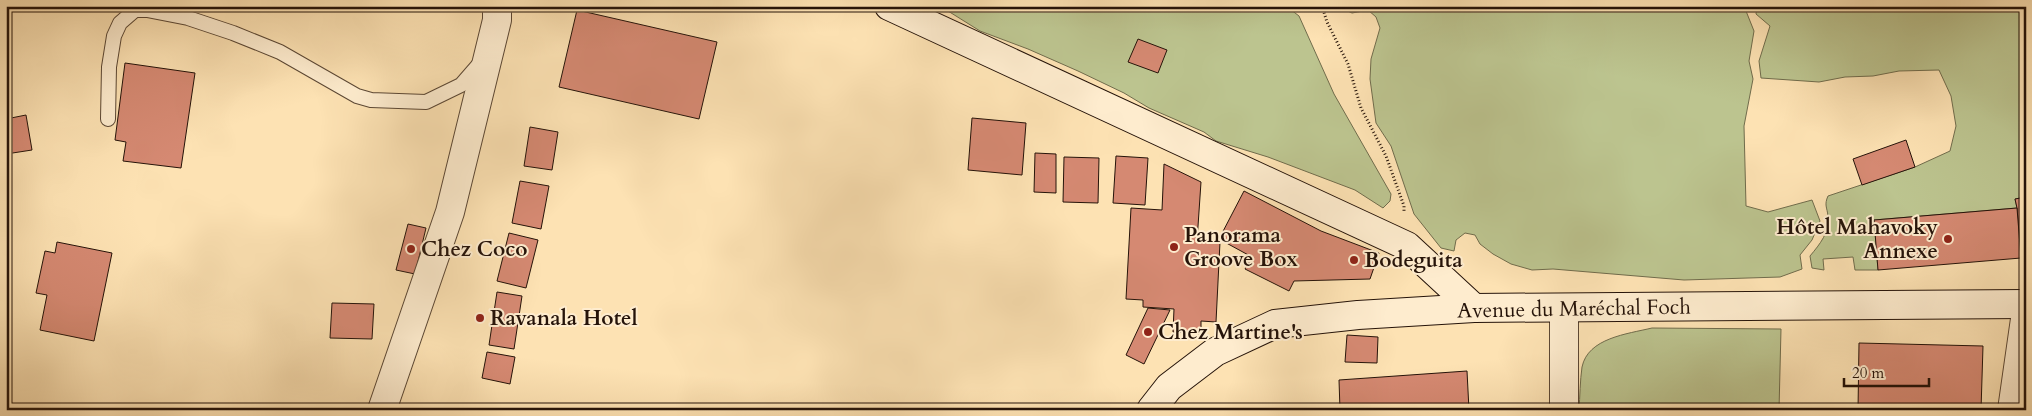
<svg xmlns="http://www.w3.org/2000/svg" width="2032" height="416" viewBox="0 0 2032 416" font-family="Cardo,serif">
<rect width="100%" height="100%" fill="#fde2b3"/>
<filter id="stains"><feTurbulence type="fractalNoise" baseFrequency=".004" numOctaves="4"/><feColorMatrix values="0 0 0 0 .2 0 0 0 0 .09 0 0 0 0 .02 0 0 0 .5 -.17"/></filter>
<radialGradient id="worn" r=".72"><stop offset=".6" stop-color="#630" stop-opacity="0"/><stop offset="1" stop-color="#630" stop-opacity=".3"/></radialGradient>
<g fill="#bcc48f" stroke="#706c4c">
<path d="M940,6H1286L1299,16L1334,94L1391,194L1390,201L1383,208L1355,190L1268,157L1216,141L1204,132L1149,108L1124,93L1078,71L1028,49L980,31Z"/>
<path d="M1337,6H1747L1746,11L1754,31L1749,61L1753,79L1744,126L1746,206L1768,212L1812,200L1820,221L1812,240L1800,255L1802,269L1780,277L1684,280L1553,269L1532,270L1511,264L1493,254L1480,244L1475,235L1465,233L1456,240L1454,251L1441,248L1414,214L1391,146L1376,123L1370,79L1371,59L1380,28L1376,17L1368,10L1352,13Z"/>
<path d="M1757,6H2026V197L2015,199L2017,208L1874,220L1878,270H1855L1853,257L1823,259L1824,270L1812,268L1810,256C1820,244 1830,232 1828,216C1827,207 1824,205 1828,196L1915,167L1950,151L1956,126L1951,96L1939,70L1899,71L1873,76L1845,77L1819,82L1761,78L1759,61L1770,26L1756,14Z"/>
<path d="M1652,328L1781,329L1779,410H1579C1580,396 1580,381 1582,367C1588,338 1627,334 1652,328Z"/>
</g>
<g fill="#d58972" stroke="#251309">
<path d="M577,10L717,42L699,119L559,87Z"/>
<path d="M1138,39L1167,50L1158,73L1128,62Z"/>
<path d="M125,63L195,73L181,168L123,161L126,142L115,140Z"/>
<path d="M26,115L32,150L6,154V119Z"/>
<path d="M972,118L1026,123L1022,175L968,170Z"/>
<path d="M530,127L558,132L552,170L524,166Z"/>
<path d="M1906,140L1915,167L1862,185L1853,159Z"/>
<path d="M1035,153L1056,154V193L1034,192Z"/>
<path d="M1116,156L1148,158L1145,205L1113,203Z"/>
<path d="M1064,157L1099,158L1098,203L1063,202Z"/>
<path d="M1164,164L1201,182L1197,241L1220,242L1216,322L1201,321V334L1173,332L1174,309L1143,307V300L1126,299L1131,208L1162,210Z"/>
<path d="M520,181L549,186L541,229L512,223Z"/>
<path d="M1244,191L1321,231L1379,253L1370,279L1294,281L1289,291L1245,269L1252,257L1219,239Z"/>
<path d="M2026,197V258H2021L2017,208L2015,199Z"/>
<path d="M2017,208L2021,258L1878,270L1874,220Z"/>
<path d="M408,224L426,228L415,274L396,270Z"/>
<path d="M509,233L538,240L526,288L497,281Z"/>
<path d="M57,242L112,253L94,341L40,330L47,295L36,293L45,251L55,253Z"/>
<path d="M497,292L522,296L514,349L489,345Z"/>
<path d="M332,303L374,304L372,339L330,338Z"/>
<path d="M1148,308L1170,310L1144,364L1126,355Z"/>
<path d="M1347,335L1378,337L1377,363L1345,362Z"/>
<path d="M1859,343L1983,346L1981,410H1858Z"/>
<path d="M487,352L515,357L510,384L482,378Z"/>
<path d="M1467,371L1469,410H1340L1339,380Z"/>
</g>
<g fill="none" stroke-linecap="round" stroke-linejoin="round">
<defs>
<path id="lane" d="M108,119L109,67L114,36L120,23L135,10H147L188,18L233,33L280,52L357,96L371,100L426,102L461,85L481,62"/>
<g id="street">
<path d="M382,410L450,212L497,20V6"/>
<path d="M1564,410V309"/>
<path d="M2012,410L2026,312"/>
</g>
<g id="secondary">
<path d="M889,6L1407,246L1474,308"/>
<path d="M1151,410L1169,387L1215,352L1275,324L1358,315L1474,308L2026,304"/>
</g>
</defs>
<use href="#lane" stroke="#5b4734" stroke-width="16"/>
<use href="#street" stroke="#5b4734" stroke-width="30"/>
<use href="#secondary" stroke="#251309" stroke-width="30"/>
<path stroke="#251309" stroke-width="3" stroke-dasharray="1 2.5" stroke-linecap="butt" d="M1322,6L1327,22L1348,64L1361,108L1386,156L1404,206V213"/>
<use href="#lane" stroke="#feecce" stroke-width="14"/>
<use href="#street" stroke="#feecce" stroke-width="28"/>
<use href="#secondary" stroke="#feecce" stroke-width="28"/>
</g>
<g fill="#8f2418" stroke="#feecce" stroke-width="2">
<circle cx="1948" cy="239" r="5"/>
<circle cx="1174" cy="247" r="5"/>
<circle cx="411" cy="249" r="5"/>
<circle cx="1354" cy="260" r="5"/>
<circle cx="480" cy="318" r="5"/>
<circle cx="1148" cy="332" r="5"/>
</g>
<g text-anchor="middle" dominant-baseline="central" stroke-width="4" stroke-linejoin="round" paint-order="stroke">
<g font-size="21" font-weight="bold" fill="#251309" stroke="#feecce" text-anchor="start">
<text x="1938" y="227" text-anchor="end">Hôtel Mahavoky<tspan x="1938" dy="24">Annexe</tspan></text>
<text x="1184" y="235">Panorama<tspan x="1184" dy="24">Groove Box</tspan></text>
<text x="421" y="249">Chez Coco</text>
<text x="1364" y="260">Bodeguita</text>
<text x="490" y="318">Ravanala Hotel</text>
<text x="1158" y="332">Chez Martine's</text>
</g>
<g font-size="21" fill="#251309" stroke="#feecce">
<text transform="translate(1574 309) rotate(-1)">Avenue du Maréchal Foch</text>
</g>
</g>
<rect width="2032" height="416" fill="none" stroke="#fde2b3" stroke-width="25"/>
<rect x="8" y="8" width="2017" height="401" fill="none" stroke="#251309" stroke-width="2.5"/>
<rect x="12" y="12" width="2007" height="391" fill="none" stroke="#251309"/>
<path d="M1844 378v8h85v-8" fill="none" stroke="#251309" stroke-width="2.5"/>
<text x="1852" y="378" font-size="15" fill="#251309" stroke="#feecce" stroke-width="4" paint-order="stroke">20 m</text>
<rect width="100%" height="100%" filter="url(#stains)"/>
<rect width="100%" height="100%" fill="url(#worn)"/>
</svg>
